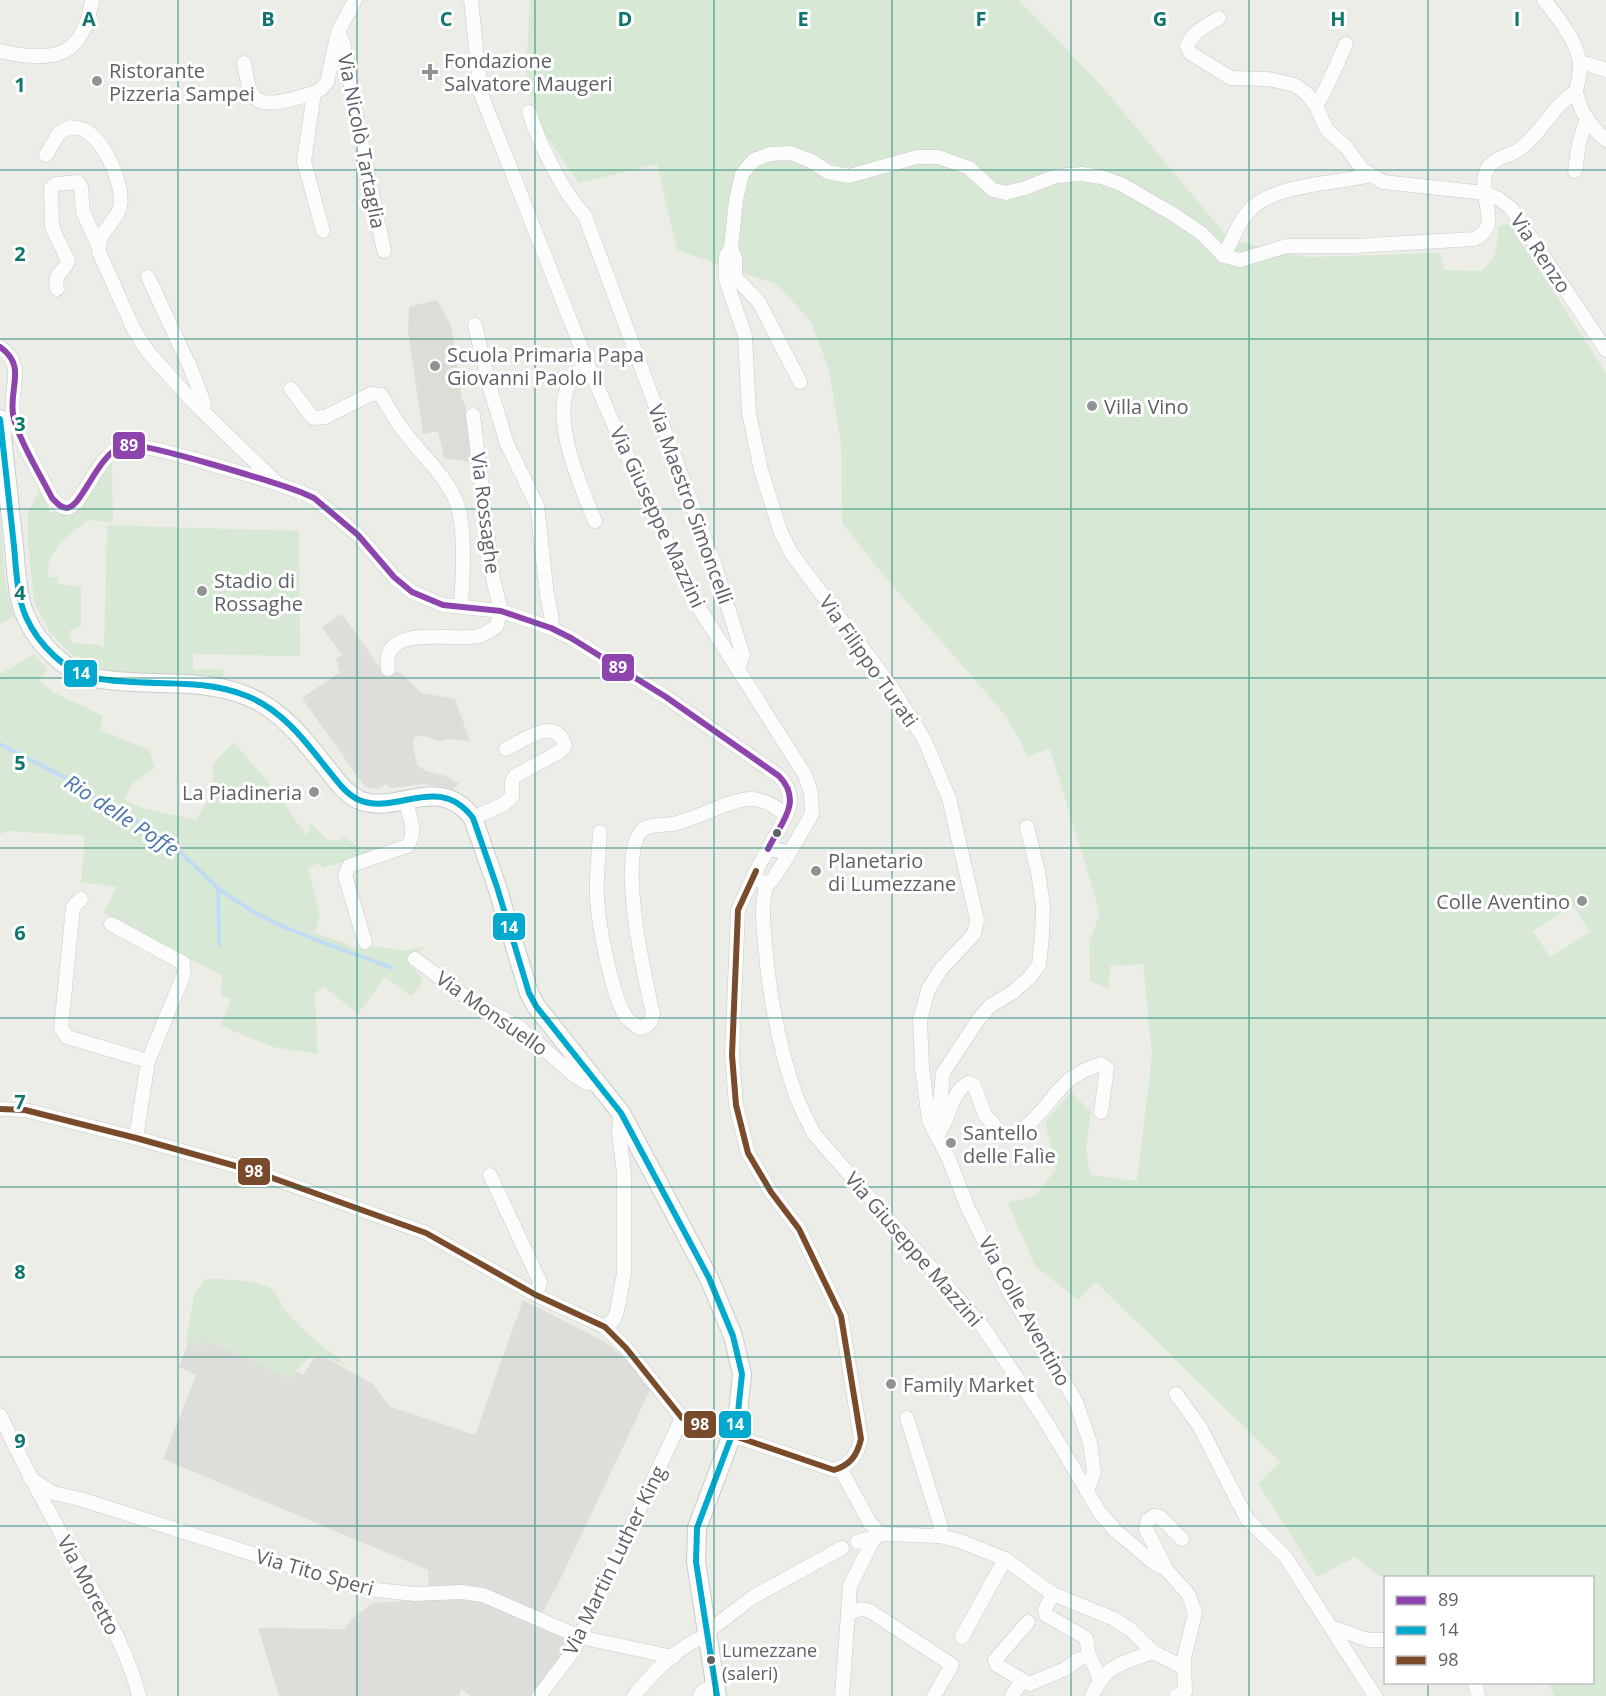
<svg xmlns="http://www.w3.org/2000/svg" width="1606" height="1696" viewBox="0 0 1606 1696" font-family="'Open Sans',sans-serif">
<rect width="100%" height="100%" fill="#edede8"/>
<g fill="#deddd9">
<path d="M342,614L386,676L399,671L422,693L455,699L470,741L446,739L440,741L421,735L414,738L413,745L417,765L426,771L446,776L459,783L453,789L424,784L390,788L387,784L377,789L365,787L302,698L340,672L336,659L342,655L322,627Z"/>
<path d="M523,1300L605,1342L629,1362L650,1390L557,1586L542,1613L482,1592L429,1588L428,1570L163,1459L196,1375L179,1367L195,1325L303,1375L317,1353L373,1384L389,1406L475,1435Z"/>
<path d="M480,1597L573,1639L532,1696H471L461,1689L459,1696H279L258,1628L344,1629L353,1618L372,1603Z"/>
</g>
<path fill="#dddcd7" d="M437,300L451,326L462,400L465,404L471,462L444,458L438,431L423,434L408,331L409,307Z"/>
<g fill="#d7e9d5" fill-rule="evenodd">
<path d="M530,0H1019L1099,83L1229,239L1284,253L1310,257L1440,253L1444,270L1482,271L1495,255L1499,227L1509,223C1543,271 1573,324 1606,373V1696H1554L1549,1683L1592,1682V1578H1386L1385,1580L1355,1557L1317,1577L1258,1483L1280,1462L1096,1282L1078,1300L1035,1266L1008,1203L1036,1195L1056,1169L1045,1122L1071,1092L1091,1112L1086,1149L1090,1175L1137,1181L1152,1055L1143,964L1110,966L1109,988L1090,981L1089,943L1100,913L1050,749L1028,756L1006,716L881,572L842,523L841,445L829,370L810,320L776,284L677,250L657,164L579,183L543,132L526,72ZM1573,906L1590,932L1550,957L1533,931Z"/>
<path d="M112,463L113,523L89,520C72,532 42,553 49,577L58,578V584L81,587V627L69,631L72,643L100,645L104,650L107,525L299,531L300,656L193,654V669H223V679L104,671L70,653L50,633L34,601L28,543V514L40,489L50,512H66L85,498Z"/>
<path d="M0,514L6,586L14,616L0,624Z"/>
<path d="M34,654L47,669L39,680L53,692L103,716L100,730L149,750L155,768L133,783L124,800L146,809L196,820L213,791V764L234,742L269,783L307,836L311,823L327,840H339L344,837L362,849L372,848L373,854L323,868L319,863L308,868L320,914L315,933L340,941L357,949L382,947L402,951L426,946L411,958V966L422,978L420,986L411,996L385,977L358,1014L323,986L315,994L318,1054L273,1047L221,1026L231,998L221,996L222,976L104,913L117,887L81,882L85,836L8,831L0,834V674Z"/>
<path d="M205,1279C222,1279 260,1279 274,1291C279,1297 281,1306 286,1311C304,1333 328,1350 350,1368L319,1354L308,1359L288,1379L205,1339L200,1348L186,1340L194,1295Z"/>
</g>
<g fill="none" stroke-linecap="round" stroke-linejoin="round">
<g stroke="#c0dcf4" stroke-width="4">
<path d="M0,744L70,780L97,800L152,829L175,847L218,888L219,945"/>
<path d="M218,888C269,928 333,945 392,968"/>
</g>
<defs>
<g id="minor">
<path d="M471,0L481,94L588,365L623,446L682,575L699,608L805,775L811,793L812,814L787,857"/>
<path d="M1544,0C1558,18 1576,39 1580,63C1581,72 1578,82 1576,91C1553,106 1542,132 1521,148C1512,156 1497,156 1489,166C1483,175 1484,184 1485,193L1499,199L1511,208L1606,350"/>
<path d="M338,32L343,42L357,121L384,251"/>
<path d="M0,51C52,62 83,60 92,0"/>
<path d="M244,63C246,72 247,83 251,92C260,113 297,97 314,93"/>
<path d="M1580,63L1588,64L1606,70"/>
<path d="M1576,91C1580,112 1590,126 1606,140"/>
<path d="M1316,106C1329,85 1336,65 1346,44"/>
<path d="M529,112C540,145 562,191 585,216L715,566L743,655L738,667"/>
<path d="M46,155L59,133L70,127C74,128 80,128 84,130C104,139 125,186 120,207C115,225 96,232 99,252L134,330L148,352L195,404L277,483"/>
<path d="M1575,171L1579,143L1587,118"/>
<path d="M323,231L304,161L314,93L321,89L327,82L338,32L355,0"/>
<path d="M731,248L735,259V277L759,302L800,382"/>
<path d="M1224,256C1232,240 1239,220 1252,208C1277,184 1338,183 1372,175"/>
<path d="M148,277L190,367L204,403L203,412"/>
<path d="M57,289C54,270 63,275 68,261L52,227L51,188L56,184L78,182L81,187L83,212L98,245"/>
<path d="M475,325L489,385L507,444L537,505L547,595L552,619L551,628"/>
<path d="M0,347C27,366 9,387 13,414C16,435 42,478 52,498C56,502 60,508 67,508C83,506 97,454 124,445C138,440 284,485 305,494L314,498L358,535L394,577L412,592L443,605L501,611L551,628L571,638L666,697L779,776C804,802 780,824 768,849"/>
<path d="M588,365C585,367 579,369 577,372C544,406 580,485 595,521"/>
<path d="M291,389L313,418L325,417L371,394L381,395C389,408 396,422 406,434C423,456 448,478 457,504C466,530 463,578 461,605"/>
<path d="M388,669C380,622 454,642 479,636C485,634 491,630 496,627L501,611L493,579L473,415"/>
<path d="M473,818L504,804L512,796V781L515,776L559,752L565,746C556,715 525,740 506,749"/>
<path d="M600,832C599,853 596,875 597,896C598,923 612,996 626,1017C630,1022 635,1025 640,1028C649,1026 651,1022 653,1014C646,983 614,846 645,828C655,823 667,826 677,823C690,819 703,814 715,809C744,797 761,792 786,816"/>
<path d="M768,849L782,851L787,857L773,879L767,884L758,880L756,871Z"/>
<path d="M767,884C761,903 763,923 765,943C769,995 779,1047 796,1096C801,1109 808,1121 814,1134L983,1327L1045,1420L1100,1513L1116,1531L1154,1563L1166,1569L1188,1594L1195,1613L1184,1658L1185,1692L1176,1696"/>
<path d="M81,899L73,907L61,1028L67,1037L148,1061"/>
<path d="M111,924L183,963L184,974L148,1061L136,1138"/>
<path d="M365,942L345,876L349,866L407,846C418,833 409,815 405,799"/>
<path d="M415,959L474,1003L519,1027L575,1076L587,1083L599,1084"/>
<path d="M0,1109L25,1110L136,1138L250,1170L426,1233L536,1295L605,1327L626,1348L682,1418L834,1470C850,1465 857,1456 861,1439L841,1316L799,1229L771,1192L748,1153L736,1105L732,1055L738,910L756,871"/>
<path d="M940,1131C950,1116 952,1091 968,1083L974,1085L985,1115L1003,1135C1033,1133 1047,1099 1068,1081C1076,1074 1090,1067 1101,1064L1107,1068L1101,1112"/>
<path d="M937,1135L943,1073L978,1020L990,1006L1013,992L1029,978L1039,965L1042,936L1043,906L1038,872L1027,827"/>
<path d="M490,1175L540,1282L536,1295"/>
<path d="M605,1327L614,1319L617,1311L624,1273V1174L619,1132L621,1113"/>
<path d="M1176,1394L1200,1427L1247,1519L1285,1556L1375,1696"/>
<path d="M0,1415C23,1464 48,1511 75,1558C99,1603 127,1647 139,1696"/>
<path d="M907,1418L941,1527L939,1536"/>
<path d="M840,1468L870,1523L880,1534L939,1536L960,1541L1005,1559L1053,1594L1114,1619L1131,1630L1153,1652L1183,1667"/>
<path d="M30,1478L53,1493L80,1499L341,1582L376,1590L415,1594L462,1592L483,1595L580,1637L673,1657"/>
<path d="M1087,1491L1094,1472L1090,1443L1076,1402L1052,1360L1010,1294L968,1208L948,1157L929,1121L922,1067L920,1020L928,990L941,969L974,934L977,920L949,798L924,739L890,685L791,553L780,530L761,470L749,413L745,336L726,280V256L731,248L736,200L742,174L754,160L770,154L791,153L811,161L828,172L849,176L917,157H938L969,168L993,190L1006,193L1025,188L1056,176L1082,174L1101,177L1121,184L1173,214L1201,233L1224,256L1240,260L1287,246H1354L1474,239C1496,229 1487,214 1485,193L1383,182L1362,169L1346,147L1327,130L1316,106L1307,94L1295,85L1268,79L1231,78L1190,53L1187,46C1192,32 1207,25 1219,18"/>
<path d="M857,1542L867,1539L873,1540"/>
<path d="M1166,1569L1146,1529L1148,1520L1154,1516L1160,1517L1182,1539"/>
<path d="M1053,1594L1045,1609L1046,1615L1086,1638C1088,1644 1087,1649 1089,1654C1092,1663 1097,1669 1099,1679"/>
<path d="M848,1613L861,1609L870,1611L952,1665L934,1696"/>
<path d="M1028,1622L995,1660L997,1665L1029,1684L1065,1669L1079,1659"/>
<path d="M1333,1631L1337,1629L1368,1640H1386"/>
<path d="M707,1632L753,1597L842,1548"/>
<path d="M962,1637L1005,1559"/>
<path d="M1475,1682L1478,1696"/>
<path d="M539,1696L574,1650L580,1637L682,1418"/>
<path d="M634,1696C650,1675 682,1642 708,1636"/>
<path d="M700,1696L703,1691L715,1685"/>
<path d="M842,1696L850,1586L873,1540L880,1534"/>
<path d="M1012,1696L1022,1680"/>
<path d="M1092,1696C1106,1664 1123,1663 1153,1652"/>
</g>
<path id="secondary" d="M0,419C5,461 9,503 14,546C16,567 17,598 26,617C38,644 66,673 95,678C146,688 198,676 247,696C280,709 303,738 324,765C335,778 344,793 359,800C397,816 438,772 473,818L497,887L529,993L536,1006L621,1113L709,1278L733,1336L742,1374L738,1412L732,1435L697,1528L696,1562L717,1696"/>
</defs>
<use href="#minor" stroke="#c9c9c9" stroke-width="15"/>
<use href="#secondary" stroke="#cacbca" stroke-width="20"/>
<use href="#minor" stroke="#fcfcfc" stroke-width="14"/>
<use href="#secondary" stroke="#fcfcfc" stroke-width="18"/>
<defs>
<path id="bus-1" d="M0,347C27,366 9,387 13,414C16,435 42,478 52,498C56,502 60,508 67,508C83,506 97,454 124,445C138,440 284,485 305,494L314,498L358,535L394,577L412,592L443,605L501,611L551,628L571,638L666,697L779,776C804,802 780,824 768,849"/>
<path id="bus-2" d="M0,419C5,461 9,503 14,546C16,567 17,598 26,617C38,644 66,673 95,678C146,688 198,676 247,696C280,709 303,738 324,765C335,778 344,793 359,800C397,816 438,772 473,818L497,887L529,993L536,1006L621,1113L709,1278L733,1336L742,1374L738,1412L732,1435L697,1528L696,1562L717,1696"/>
<path id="bus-3" d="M0,1109L25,1110L136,1138L250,1170L426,1233L536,1295L605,1327L626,1348L682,1418L834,1470C850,1465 857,1456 861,1439L841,1316L799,1229L771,1192L748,1153L736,1105L732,1055L738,910L756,871"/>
</defs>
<use href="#bus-1" stroke="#fff" stroke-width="10"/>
<use href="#bus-2" stroke="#fff" stroke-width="10"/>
<use href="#bus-3" stroke="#fff" stroke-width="10"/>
<use href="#bus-1" stroke="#8e44ad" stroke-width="6"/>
<use href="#bus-2" stroke="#00a9ce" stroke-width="6"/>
<use href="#bus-3" stroke="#7a4b2a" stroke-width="6"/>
</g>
<path fill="none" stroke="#0f766e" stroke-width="1.5" stroke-opacity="0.55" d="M178,0V1696M357,0V1696M535,0V1696M714,0V1696M892,0V1696M1071,0V1696M1249,0V1696M1428,0V1578M0,170H1606M0,339H1606M0,509H1606M0,678H1606M0,848H1606M0,1018H1606M0,1187H1606M0,1357H1606M0,1526H1606M1428,1682V1696"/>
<g fill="#909294" stroke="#fff" stroke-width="2">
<path d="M427 63h6v6h6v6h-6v6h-6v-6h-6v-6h6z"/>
<circle cx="97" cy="81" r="6"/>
<circle cx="435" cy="366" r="6"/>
<circle cx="1092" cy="406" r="6"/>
<circle cx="202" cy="591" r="6"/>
<circle cx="314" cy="792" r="6"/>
<circle cx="816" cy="871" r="6"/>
<circle cx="1582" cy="901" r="6"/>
<circle cx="951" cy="1143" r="6"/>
<circle cx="891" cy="1384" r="6"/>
</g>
<g fill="#5e6166" stroke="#fff" stroke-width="2">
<circle cx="777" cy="833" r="5"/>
<circle cx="711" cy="1660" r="5"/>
</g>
<g text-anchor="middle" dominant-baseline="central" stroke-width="6" stroke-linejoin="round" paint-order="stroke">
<g font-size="18" fill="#5e6166" stroke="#fff" text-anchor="start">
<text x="722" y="1650">Lumezzane<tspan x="722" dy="23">(saleri)</tspan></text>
</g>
<g font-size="20" fill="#5e6166" stroke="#fff" text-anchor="start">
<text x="444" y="60">Fondazione<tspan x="444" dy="23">Salvatore Maugeri</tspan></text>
<text x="109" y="70">Ristorante<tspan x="109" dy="23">Pizzeria Sampei</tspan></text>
<text x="447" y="354">Scuola Primaria Papa<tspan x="447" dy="23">Giovanni Paolo II</tspan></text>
<text x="1104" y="406">Villa Vino</text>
<text x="214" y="580">Stadio di<tspan x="214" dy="23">Rossaghe</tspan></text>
<text x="302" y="792" text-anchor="end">La Piadineria</text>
<text x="828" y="860">Planetario<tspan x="828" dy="23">di Lumezzane</tspan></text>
<text x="1570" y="901" text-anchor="end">Colle Aventino</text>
<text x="963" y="1132">Santello<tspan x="963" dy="23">delle Falìe</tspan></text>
<text x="903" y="1384">Family Market</text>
</g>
<g font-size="20" fill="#5e6166" stroke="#fff">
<text transform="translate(362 141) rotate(79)">Via Nicolò Tartaglia</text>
<text transform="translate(1541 253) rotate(56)">Via Renzo</text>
<text transform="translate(691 504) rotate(70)">Via Maestro Simoncelli</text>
<text transform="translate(486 513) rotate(83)">Via Rossaghe</text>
<text transform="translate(658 517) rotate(65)">Via Giuseppe Mazzini</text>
<text transform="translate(869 661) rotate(55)">Via Filippo Turati</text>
<text transform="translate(492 1013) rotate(35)">Via Monsuello</text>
<text transform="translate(914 1249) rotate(49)">Via Giuseppe Mazzini</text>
<text transform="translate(1025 1311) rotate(61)">Via Colle Aventino</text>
<text transform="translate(614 1560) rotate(-64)">Via Martin Luther King</text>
<text transform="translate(315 1572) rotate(16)">Via Tito Speri</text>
<text transform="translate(89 1585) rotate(62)">Via Moretto</text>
</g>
<g font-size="21" font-style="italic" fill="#4974ab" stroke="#fff">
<text transform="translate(122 815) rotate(33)">Rio delle Poffe</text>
</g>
</g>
<g font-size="20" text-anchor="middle" font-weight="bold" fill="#0f766e" stroke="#fff" stroke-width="6" stroke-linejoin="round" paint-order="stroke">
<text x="89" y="26">A</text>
<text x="268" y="26">B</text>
<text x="446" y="26">C</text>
<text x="625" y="26">D</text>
<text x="803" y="26">E</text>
<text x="981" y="26">F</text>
<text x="1160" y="26">G</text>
<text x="1338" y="26">H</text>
<text x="1517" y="26">I</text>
<text x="20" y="92">1</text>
<text x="20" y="261">2</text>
<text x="20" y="431">3</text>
<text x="20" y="600">4</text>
<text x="20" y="770">5</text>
<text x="20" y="940">6</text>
<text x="20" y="1109">7</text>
<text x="20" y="1279">8</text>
<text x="20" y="1448">9</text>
</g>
<g stroke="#fff" stroke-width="2">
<rect x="112" y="431" width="34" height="29" rx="6" fill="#8e44ad"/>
<rect x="601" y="653" width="34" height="29" rx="6" fill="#8e44ad"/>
<rect x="63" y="659" width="35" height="29" rx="6" fill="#00a9ce"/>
<rect x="492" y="912" width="34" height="29" rx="6" fill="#00a9ce"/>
<rect x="237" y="1157" width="34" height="29" rx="6" fill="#7a4b2a"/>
<rect x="683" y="1410" width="34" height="29" rx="6" fill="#7a4b2a"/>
<rect x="718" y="1410" width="34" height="29" rx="6" fill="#00a9ce"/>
</g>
<g font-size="16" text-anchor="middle" font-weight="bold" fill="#fff">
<text x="129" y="451">89</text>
<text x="618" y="673">89</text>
<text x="81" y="679">14</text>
<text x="509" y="933">14</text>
<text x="254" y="1177">98</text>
<text x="700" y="1430">98</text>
<text x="735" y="1430">14</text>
</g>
<rect x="1384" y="1576" width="210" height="108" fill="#ffffff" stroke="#bfc0c2" stroke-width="1.5"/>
<rect x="1396" y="1596" width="30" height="9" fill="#8e44ad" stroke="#bfc0c2" stroke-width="1.5"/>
<text x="1438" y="1606" font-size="18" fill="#5e6166">89</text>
<rect x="1396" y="1626" width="30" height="9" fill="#00a9ce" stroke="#bfc0c2" stroke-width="1.5"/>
<text x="1438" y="1636" font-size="18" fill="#5e6166">14</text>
<rect x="1396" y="1656" width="30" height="9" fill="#7a4b2a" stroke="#bfc0c2" stroke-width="1.5"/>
<text x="1438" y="1666" font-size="18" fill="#5e6166">98</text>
</svg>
